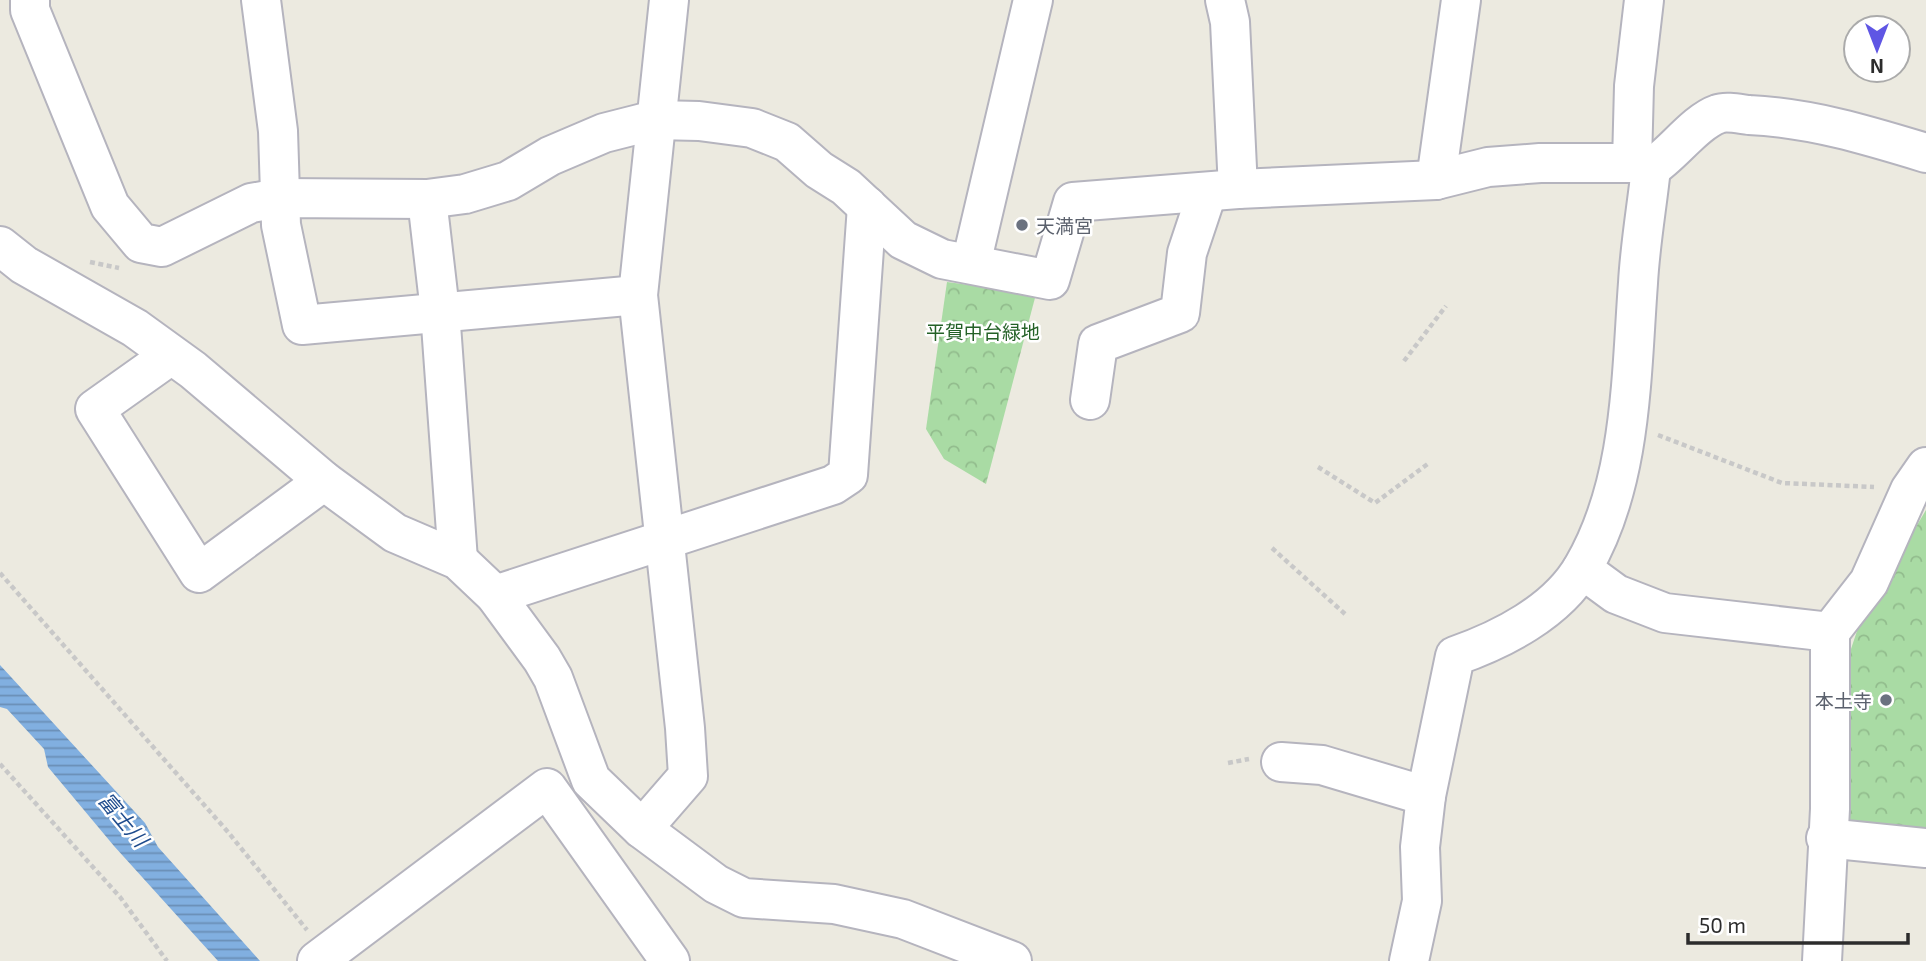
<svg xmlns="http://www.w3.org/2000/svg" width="1926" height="961" viewBox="0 0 1926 961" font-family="'Exo 2','Noto Sans JP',sans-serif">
<defs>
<pattern id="park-crowns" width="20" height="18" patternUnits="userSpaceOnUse" patternTransform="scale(1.75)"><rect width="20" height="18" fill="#a9dba4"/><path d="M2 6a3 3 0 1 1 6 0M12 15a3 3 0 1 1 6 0" fill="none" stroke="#92bc8d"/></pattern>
<pattern id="water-rules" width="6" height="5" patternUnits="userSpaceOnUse" patternTransform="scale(1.75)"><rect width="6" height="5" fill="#81afe0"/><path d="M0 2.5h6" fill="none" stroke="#6a8fb6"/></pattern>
</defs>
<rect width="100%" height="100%" fill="#eceae0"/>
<g fill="url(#park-crowns)">
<path d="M947,282L1036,294L986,484L944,459L926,429Z"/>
<path d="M1926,510V835L1841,821L1846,664L1861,619Z"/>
</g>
<path fill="url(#water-rules)" d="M0,665L145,823L158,847L260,961H218L114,846L48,767L44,749L7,709L0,707Z"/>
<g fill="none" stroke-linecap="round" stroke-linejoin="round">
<defs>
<g id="minor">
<path d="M30,0V10L110,206L141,243L162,247L251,203L279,198L427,199L465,194L508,181L550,156L604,133L655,120L699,121L752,128L787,142L819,170L846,187L903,240L942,259L1050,280L1073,202L1238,189L1436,180L1488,167L1540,163H1632L1651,168C1673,154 1695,122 1718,114C1726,111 1740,114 1749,115C1811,118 1867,135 1926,153"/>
<path d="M261,0L278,131L281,225L302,325L638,295"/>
<path d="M1225,0L1230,22L1238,189"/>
<path d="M1632,163L1634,86L1644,0"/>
<path d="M1436,180L1461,0"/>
<path d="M427,199L440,311L458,560"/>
<path d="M0,246L24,265L135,328L193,370L324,481L395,533L458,560L495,595L542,659L553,678L591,780L642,829L716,884L744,898L834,904L903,919L1012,961"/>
<path d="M971,264L1033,0"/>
<path d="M171,355L95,409L199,573L324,481"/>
<path d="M1090,400L1098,344L1180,313L1187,253L1207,193"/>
<path d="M1582,569L1616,594L1665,613L1830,632"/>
<path d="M495,595L833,485L848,475L867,206"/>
<path d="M1281,762L1322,765L1426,796"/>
<path d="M642,829L688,776L685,728L638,295L669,0"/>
<path d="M1826,838L1926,848"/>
<path d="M317,961L547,788L670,961"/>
<path d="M1409,961L1422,901L1420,847L1426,796L1455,656C1501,640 1557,612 1583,567C1632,483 1631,378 1638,283C1640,245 1647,206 1651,168"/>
<path d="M1822,961L1830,809V632L1869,582L1910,490L1926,467"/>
</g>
</defs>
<use href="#minor" stroke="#b5b4be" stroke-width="42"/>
<g stroke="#c8c8c8" stroke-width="4.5" stroke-dasharray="5 3.5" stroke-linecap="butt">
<path d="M90,262L119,268"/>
<path d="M1404,361L1446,306"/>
<path d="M1658,435L1782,483L1874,487"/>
<path d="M1318,467L1375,503L1429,463"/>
<path d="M1272,548L1345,614"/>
<path d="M0,573L228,832L307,930"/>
<path d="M1228,763L1249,759"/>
<path d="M0,764L120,897L167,961"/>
</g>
<use href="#minor" stroke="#fff" stroke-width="38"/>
</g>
<g fill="#6b7280" stroke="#fff" stroke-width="2.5">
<circle cx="1022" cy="225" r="7"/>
<circle cx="1886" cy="700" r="7"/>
</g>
<g text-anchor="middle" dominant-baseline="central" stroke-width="5" stroke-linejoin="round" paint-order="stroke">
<g font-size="19" fill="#5b616d" stroke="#fff" text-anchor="start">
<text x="1036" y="225">天満宮</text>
<text x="1872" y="700" text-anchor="end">本土寺</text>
</g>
<g font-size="19" fill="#246127" stroke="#fff">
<text x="983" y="331">平賀中台緑地</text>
</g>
<g font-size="21" font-style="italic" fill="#1f4c8d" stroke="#fff">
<text transform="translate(124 819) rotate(50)">富士川</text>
</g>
</g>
<g transform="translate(1877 49) rotate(180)"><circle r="33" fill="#ffffff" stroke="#ababab" stroke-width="2"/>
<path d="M0-5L12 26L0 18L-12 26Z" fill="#5f56e4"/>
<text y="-10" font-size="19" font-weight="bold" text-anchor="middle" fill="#2c2c2c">N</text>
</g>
<path d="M1688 933v10h220v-10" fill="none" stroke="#2c2c2c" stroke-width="3.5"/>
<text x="1699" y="933" font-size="21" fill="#2c2c2c" stroke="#ffffff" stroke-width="5" paint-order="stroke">50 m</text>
</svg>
